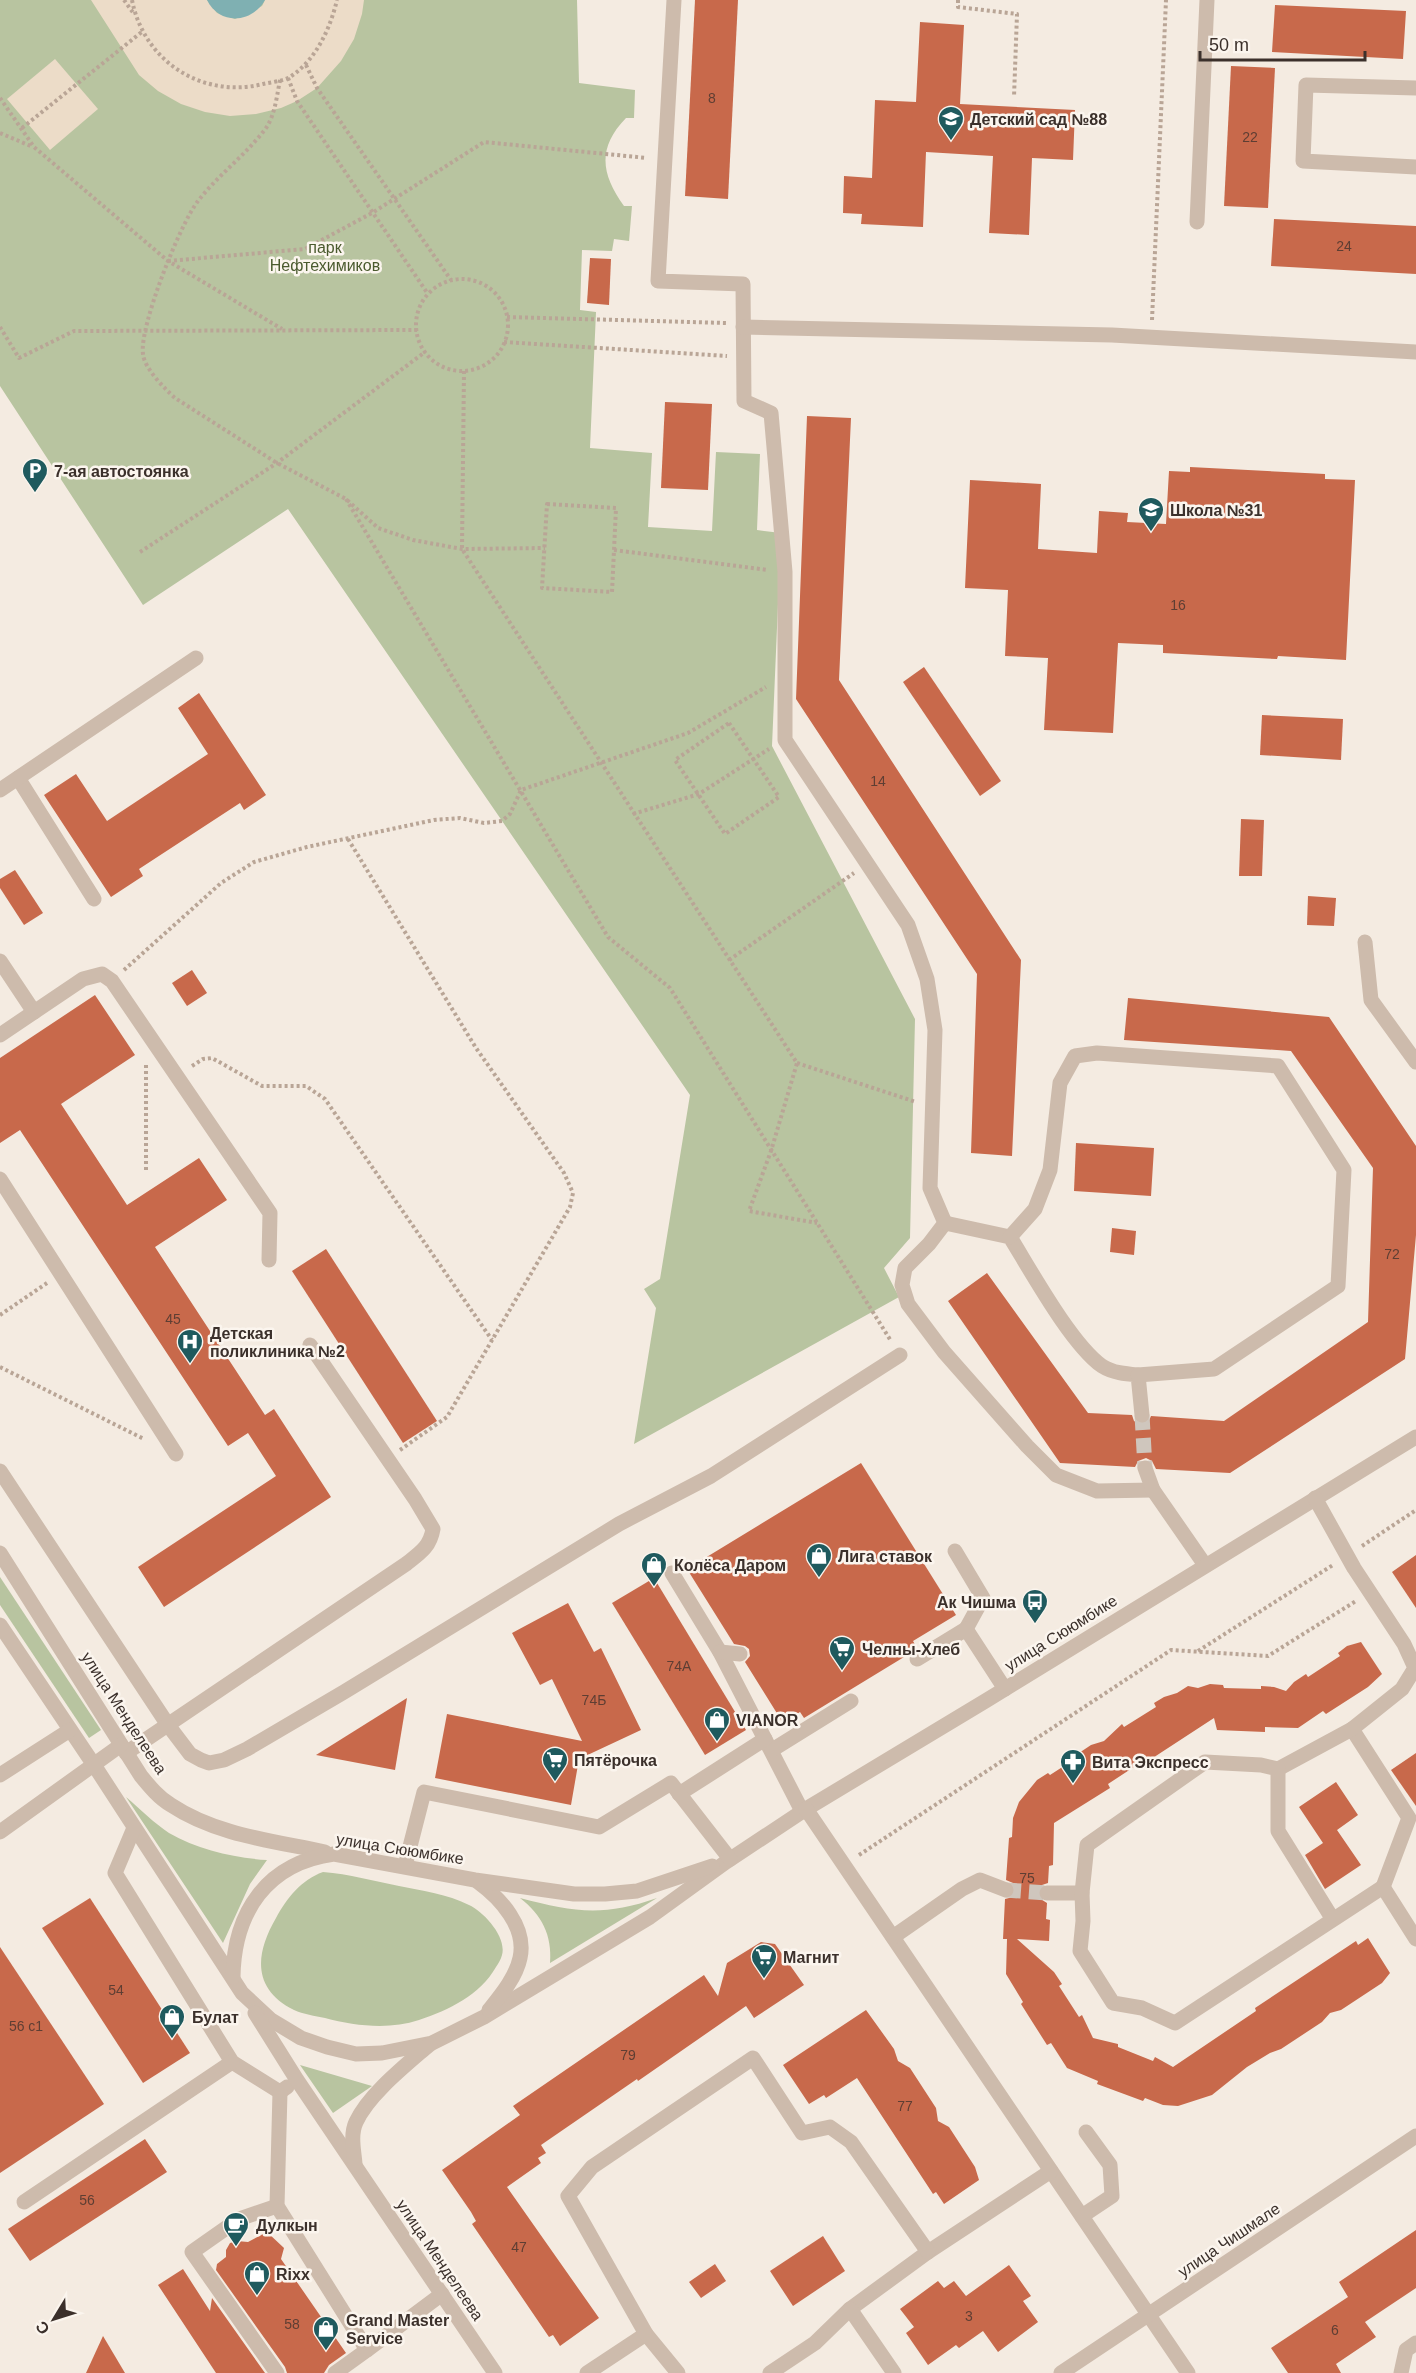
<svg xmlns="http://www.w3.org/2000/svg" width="1416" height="2373" viewBox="0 0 1416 2373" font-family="Helvetica,sans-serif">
<rect width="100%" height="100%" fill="#f4ebe1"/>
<g fill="#b8c4a0">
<path d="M0,0H577L579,83L635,90L634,118H626C597,148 601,174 624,206H632L629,241L614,239L612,251L582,250L580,310L596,312L590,448L652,453L648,527L712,531L716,452L760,454L757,530L781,533L772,746L915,1019L910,1238L884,1268L899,1297L634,1444L656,1308L644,1289L660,1279L690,1095L288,509L143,605L0,386Z"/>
<path d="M0,1577L101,1730L89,1738L0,1605Z"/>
<path d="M126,1797C140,1809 154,1823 169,1833C198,1850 235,1858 267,1860L250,1884L223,1943Z"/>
<path d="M323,1872C349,1874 374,1881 399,1886C423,1891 447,1894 469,1905C484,1912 507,1937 502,1955C501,1959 498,1964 496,1967C480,1995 449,2010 419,2020C389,2030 355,2026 325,2018C315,2016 303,2014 294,2010C252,1989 255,1954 276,1918C287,1898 301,1880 323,1872Z"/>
<path d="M520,1898C573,1912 603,1917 657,1898L550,1963C552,1935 542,1915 520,1898Z"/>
<path d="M300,2065L372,2086L333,2113Z"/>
</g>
<g fill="#ecdcc8">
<path d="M91,0H207L217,13L235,19L262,6L265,0H364L362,14L354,39L341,61L317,88L297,101L281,108L256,114L230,116L205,112L181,104L158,91L139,75Z"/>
<path d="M55,59L98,109L50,150L7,99Z"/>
</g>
<path fill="#7fb0b2" d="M207,0H265C252,23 220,26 207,0Z"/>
<g fill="#c8694b">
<path d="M695,0H738L728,199L685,196Z"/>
<path d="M1275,5L1406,11L1403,59L1272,52Z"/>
<path d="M920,22L964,25L960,104L1075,110L1073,160L1032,158L1029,235L989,233L993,156L926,152L923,227L861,224L862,214L843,213L844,176L872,178L875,100L916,102Z"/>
<path d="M1231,66L1275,68L1268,208L1224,206Z"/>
<path d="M1274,219L1416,226V274L1271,266Z"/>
<path d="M590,258L611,259L609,305L587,303Z"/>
<path d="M665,402L712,404L708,490L661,488Z"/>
<path d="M807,416L851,418L839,680L1021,960L1012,1156L971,1153L977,974L796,699Z"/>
<path d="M1190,467L1325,474V479L1355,480L1346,660L1278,656L1277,659L1163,653V645L1118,643L1113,733L1044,730L1048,658L1005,656L1008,590L965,588L970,480L1041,484L1038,549L1097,553L1099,511L1128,513L1127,522L1166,524L1169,471L1190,472Z"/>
<path d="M924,667L1001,781L980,796L903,682Z"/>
<path d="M199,693L266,795L244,810L240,803L139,869L143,876L111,897L44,795L76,774L107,821L208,754L178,708Z"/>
<path d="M1262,715L1343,719L1341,760L1260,755Z"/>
<path d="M1241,819L1264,820L1262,876H1239Z"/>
<path d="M15,870L43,913L24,925L0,888V879Z"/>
<path d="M1308,896L1336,898L1334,926L1307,925Z"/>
<path d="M192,970L207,993L187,1006L172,983Z"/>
<path d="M95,995L135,1055L61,1104L127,1205L199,1158L227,1200L155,1247L265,1415L274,1409L331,1497L164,1607L138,1567L276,1476L248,1433L228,1446L20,1130L0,1143V1058Z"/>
<path d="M1128,998L1329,1017L1416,1146V1235L1405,1359L1230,1473L1156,1469L1152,1461L1146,1458L1138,1461L1135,1467L1060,1463L948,1301L987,1273L1088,1413L1132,1415L1134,1421L1142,1425L1148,1423L1151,1416L1224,1421L1368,1322L1373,1168L1291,1051L1124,1040Z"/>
<path d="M1076,1143L1154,1148L1151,1196L1074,1191Z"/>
<path d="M1112,1228L1136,1231L1134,1255L1110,1252Z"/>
<path d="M326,1249L437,1421L403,1443L292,1271Z"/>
<path d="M861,1463L956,1615L913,1641L917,1648L909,1654L804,1718L800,1712L783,1723L745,1662L750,1656L749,1649L745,1646L734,1644L687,1569Z"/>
<path d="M1416,1555V1608L1392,1572Z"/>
<path d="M654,1578L746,1730L705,1755L612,1603Z"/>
<path d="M568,1603L594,1652L601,1648L641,1730L579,1759L571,1805L435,1778L447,1714L582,1741L552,1679L540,1685L512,1633Z"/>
<path d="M1361,1642L1382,1674L1368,1687L1326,1714L1323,1711L1298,1728L1265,1727V1732L1217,1730L1214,1718L1142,1765L1140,1763L1108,1784L1110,1788L1054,1823L1053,1865L1049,1866L1048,1883L1042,1885L1037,1892L1039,1898L1047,1903L1046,1919L1050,1920L1049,1941L1017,1939L1054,1972L1062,1984L1059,1986L1079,2017L1082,2015L1093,2038L1118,2044V2047L1153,2061L1155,2057L1173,2067L1256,2011L1255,2008L1356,1941L1358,1945L1368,1938L1390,1973L1382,1983L1341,2010L1330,2013L1322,2022L1281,2049L1270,2053L1247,2067L1212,2095L1178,2106L1163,2105L1145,2098L1143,2101L1097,2084L1098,2081L1067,2068L1051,2043L1047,2045L1033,2023L1021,2004L1023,2002L1006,1974L1007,1939H1003L1005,1899L1013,1897L1016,1889L1013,1883L1006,1880L1009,1838L1012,1837L1013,1818L1019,1802L1037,1780L1048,1773L1050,1775L1081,1755L1079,1753L1091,1745L1104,1741L1122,1724L1124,1727L1156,1707L1154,1703L1164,1697L1177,1693L1188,1686L1198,1688L1210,1684L1223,1685L1224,1688L1261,1689V1686L1274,1687L1286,1691L1294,1682L1306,1674L1308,1677L1340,1656L1338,1653L1347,1646Z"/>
<path d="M407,1698L395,1770L316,1755Z"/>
<path d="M1416,1753V1806L1391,1770Z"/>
<path d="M1336,1782L1358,1815L1337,1830L1361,1865L1325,1889L1305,1855L1323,1843L1299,1807Z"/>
<path d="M90,1898L190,2053L143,2083L42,1928Z"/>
<path d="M761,1942L775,1944L804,1985L754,2018L746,2006L638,2081L637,2079L541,2145L546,2153L538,2158L541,2163L507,2187L599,2318L560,2346L553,2335L549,2337L472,2224L476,2221L471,2212L442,2170L520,2115L513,2106L704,1975L718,1996L727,1963Z"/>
<path d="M0,1947L104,2104L0,2173Z"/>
<path d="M866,2010L894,2049L898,2061L910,2068L936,2108L938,2121L949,2127L975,2167L979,2180L944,2204L936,2192L933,2194L857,2078L826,2098L824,2095L809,2104L783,2065Z"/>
<path d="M145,2139L167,2172L30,2261L8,2229Z"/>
<path d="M1416,2230V2288L1365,2322L1376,2337L1336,2364L1341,2373H1288L1271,2348L1348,2297L1339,2282Z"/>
<path d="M267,2232L284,2248L281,2259L346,2353L329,2365L324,2373H287L285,2367L216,2270L217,2264L226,2257V2250L230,2243L237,2241L248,2242Z"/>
<path d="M823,2236L845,2271L793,2306L770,2271Z"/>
<path d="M715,2264L726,2281L701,2298L689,2282Z"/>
<path d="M1009,2265L1031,2296L1023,2301L1038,2322L998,2352L983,2331L959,2348L956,2345L928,2365L906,2333L914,2327L900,2309L938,2281L944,2288L954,2281L966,2296Z"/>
<path d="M183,2269L210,2311L212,2298L265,2373H216L158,2285Z"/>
<path d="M103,2336L125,2373H86Z"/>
</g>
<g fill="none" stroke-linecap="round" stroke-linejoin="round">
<g stroke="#cfc6bd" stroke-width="15" stroke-dasharray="15 8" stroke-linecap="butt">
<path d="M1142,1415L1145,1468"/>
<path d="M1006,1890L1047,1893"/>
</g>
<g stroke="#b9a596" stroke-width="4" stroke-dasharray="3 3" stroke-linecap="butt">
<path d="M124,0L134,14"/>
<path d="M132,0C144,62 203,99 263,84C272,82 283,81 290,77C316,60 330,29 337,0"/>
<path d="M958,0V7L1017,14L1014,97"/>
<path d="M306,65L317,88L451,280"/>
<path d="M288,78L297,101L428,294"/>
<path d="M280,80C277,95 275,115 266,128C246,155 218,175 198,201C180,224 139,327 143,354C144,368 165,389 175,398L277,463L346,499L378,528L413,540L462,549L545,548"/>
<path d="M0,98L34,147L168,261L282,329"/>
<path d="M22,128L143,31"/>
<path d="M0,133L33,147"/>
<path d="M168,261L305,249L372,213L484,142L647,158"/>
<circle cx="462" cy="325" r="46"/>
<path d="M507,317L727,323"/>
<path d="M1152,320L1166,0"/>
<path d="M0,327L19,358L74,331L417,330"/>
<path d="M504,342L727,356"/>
<path d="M464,371L462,549L797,1063L771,1151L749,1211L817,1223"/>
<path d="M346,499L608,937L670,988L891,1341"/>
<path d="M547,504L616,508L612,592L542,588Z"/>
<path d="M614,550L768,570"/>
<path d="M140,552L277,463L425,352"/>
<path d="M729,723L779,797L725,834L675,760Z"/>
<path d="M633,814L699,794L769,749"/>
<path d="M348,839L476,1048L564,1173L573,1193L570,1207L447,1417L400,1450"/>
<path d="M729,960L854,873"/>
<path d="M124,970L221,883L254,862L307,847L434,820L460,818L484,823L502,821L510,814L521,790L688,733L766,687"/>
<path d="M797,1063L916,1102"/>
<path d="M146,1065V1170"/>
<path d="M192,1066L203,1059L212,1058L262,1086H306L325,1099L492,1340"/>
<path d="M0,1315L47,1283"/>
<path d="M0,1367L144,1439"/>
<path d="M1362,1546L1416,1510"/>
<path d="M1198,1651L1333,1565"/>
<path d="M859,1855L1171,1650L1268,1656L1356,1601"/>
</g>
<g stroke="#cdbbac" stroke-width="15">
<path d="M674,0L658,281L743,284L744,401L771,413L785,572V740L908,925L927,979L935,1030L930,1188L945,1223L929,1244L905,1268L902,1285L908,1304L944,1352L1027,1446L1056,1475L1097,1491L1153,1490"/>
<path d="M1416,88L1306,85L1303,161L1416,167"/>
<path d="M1197,222L1207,0"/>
<path d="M743,327L1112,335L1416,352"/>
<path d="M18,778L94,899"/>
<path d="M0,790L196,658"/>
<path d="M1365,942L1371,1000L1416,1062"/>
<path d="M0,961L34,1012"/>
<path d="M0,1035L83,979L102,974L112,981L270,1213L269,1260"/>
<path d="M0,1179L176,1454"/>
<path d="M945,1223L1010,1237C1031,1271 1071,1344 1102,1366C1113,1373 1126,1374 1138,1375L1142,1415"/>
<path d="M1010,1237L1035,1209L1050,1170L1060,1083L1075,1056L1097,1053L1278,1066L1344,1170L1338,1286L1214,1369L1138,1375"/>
<path d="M1145,1468L1153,1490L1205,1565"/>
<path d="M0,1471L168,1725L190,1754L201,1760L209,1763L224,1760L247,1749L344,1692L619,1524L711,1476L900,1355"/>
<path d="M955,1551L983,1598L966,1629"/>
<path d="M0,1553L141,1776C150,1787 159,1798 171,1805C216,1835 274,1841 325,1852"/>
<path d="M672,1573L720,1652L802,1811"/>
<path d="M0,1625L94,1765L242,1993L271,2020L301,2038L327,2047L356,2054L382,2053L432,2043L484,2017L650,1917L726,1862L806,1809L987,1700L1416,1437"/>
<path d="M720,1652L740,1654"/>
<path d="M917,1659L966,1629L1005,1689"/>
<path d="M1352,1729L1409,1818L1383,1887"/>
<path d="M772,1750L851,1701"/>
<path d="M126,1753L406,1564C420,1553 430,1547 433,1529L415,1499L310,1345"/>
<path d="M1278,1769L1352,1729L1402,1689L1415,1668L1404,1644L1354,1568L1315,1498"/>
<path d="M0,1775L70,1730"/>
<path d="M679,1794L765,1739"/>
<path d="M806,1809L1188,2373"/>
<path d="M134,1828L115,1873L232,2062L280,2092L287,2087"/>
<path d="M0,1832L121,1745"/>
<path d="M405,1866L424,1792L599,1827L671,1783L730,1859"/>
<path d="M478,1882C500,1898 527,1927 520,1958C516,1977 501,1995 489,2010"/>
<path d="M1047,1893H1082"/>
<path d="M1332,1918L1278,1831V1769L1261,1765L1205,1762L1087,1845L1082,1893L1083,1921L1080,1951L1113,2003L1142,2008L1175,2023L1383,1887L1416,1939"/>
<path d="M893,1937L962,1889L980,1880L1006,1890"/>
<path d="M233,1977C234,1912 267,1863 334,1854L475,1880L574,1894H605L637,1891L712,1866"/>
<path d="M255,2013L297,2080L495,2373"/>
<path d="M280,2092L277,2206L367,2350L442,2294"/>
<path d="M355,2164C354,2151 350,2135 356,2122C369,2094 406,2065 430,2044"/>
<path d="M24,2202L232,2062"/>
<path d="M1082,2216L1112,2196L1110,2165L1086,2132"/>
<path d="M850,2309L928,2252L1051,2171"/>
<path d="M277,2373L192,2252L239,2219L277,2206"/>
<path d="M335,2373L367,2350"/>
<path d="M587,2373L646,2334"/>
<path d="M678,2373L646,2334L568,2196L592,2167L753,2058L802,2133L830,2127L851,2142L928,2252"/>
<path d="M770,2373L815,2343L850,2309L894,2373"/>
<path d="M1061,2373L1416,2136"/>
<path d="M1401,2373L1406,2350L1416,2343"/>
</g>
</g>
<defs>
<symbol id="school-pin" viewBox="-11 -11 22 30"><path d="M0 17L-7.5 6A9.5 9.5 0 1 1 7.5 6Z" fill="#1f5a5e" stroke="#fbf5ee"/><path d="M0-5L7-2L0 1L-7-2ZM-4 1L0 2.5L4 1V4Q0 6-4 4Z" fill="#fff"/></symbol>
<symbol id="parking-pin" viewBox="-11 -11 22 30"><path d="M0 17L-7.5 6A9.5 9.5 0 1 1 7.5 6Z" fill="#1f5a5e" stroke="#fbf5ee"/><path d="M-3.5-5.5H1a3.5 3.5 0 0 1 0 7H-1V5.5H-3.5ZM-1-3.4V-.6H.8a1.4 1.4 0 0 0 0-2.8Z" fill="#fff"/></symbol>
<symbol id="hospital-pin" viewBox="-11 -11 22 30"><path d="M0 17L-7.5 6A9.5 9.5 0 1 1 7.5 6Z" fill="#1f5a5e" stroke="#fbf5ee"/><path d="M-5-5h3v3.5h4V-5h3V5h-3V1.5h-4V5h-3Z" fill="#fff"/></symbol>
<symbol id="shop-pin" viewBox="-11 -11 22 30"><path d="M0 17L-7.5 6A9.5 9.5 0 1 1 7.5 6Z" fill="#1f5a5e" stroke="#fbf5ee"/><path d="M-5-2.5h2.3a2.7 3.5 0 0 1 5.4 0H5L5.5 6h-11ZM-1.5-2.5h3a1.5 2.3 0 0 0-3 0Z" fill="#fff"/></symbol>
<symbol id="bus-pin" viewBox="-11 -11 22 30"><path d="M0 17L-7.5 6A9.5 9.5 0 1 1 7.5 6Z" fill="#1f5a5e" stroke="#fbf5ee"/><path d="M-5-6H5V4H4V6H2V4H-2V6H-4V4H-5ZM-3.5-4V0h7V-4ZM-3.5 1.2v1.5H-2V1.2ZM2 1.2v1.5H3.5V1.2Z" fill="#fff"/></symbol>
<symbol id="supermarket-pin" viewBox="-11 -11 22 30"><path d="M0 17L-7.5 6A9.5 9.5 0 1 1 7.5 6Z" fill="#1f5a5e" stroke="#fbf5ee"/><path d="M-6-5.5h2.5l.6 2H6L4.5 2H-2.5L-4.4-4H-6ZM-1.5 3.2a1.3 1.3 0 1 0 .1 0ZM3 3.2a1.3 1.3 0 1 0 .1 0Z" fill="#fff"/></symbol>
<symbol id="pharmacy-pin" viewBox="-11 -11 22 30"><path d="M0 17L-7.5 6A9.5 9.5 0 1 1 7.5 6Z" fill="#1f5a5e" stroke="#fbf5ee"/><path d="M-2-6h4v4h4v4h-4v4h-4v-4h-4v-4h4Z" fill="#fff"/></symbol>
<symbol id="cafe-pin" viewBox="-11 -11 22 30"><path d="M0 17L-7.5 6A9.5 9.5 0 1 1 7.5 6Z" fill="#1f5a5e" stroke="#fbf5ee"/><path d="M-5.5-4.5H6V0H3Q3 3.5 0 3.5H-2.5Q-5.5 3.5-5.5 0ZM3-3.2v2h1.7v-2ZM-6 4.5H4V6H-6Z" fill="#fff"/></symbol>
</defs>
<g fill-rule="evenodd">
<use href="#school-pin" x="936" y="104" width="30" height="40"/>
<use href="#parking-pin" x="20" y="456" width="30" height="40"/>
<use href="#school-pin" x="1136" y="495" width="30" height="40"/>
<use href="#hospital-pin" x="175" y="1327" width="30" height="40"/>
<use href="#shop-pin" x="804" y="1541" width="30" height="40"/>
<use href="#shop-pin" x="639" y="1550" width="30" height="40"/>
<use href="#bus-pin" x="1020" y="1587" width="30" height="40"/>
<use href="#supermarket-pin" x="827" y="1634" width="30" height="40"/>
<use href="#shop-pin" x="702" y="1705" width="30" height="40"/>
<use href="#supermarket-pin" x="540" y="1745" width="30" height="40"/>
<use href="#pharmacy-pin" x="1058" y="1747" width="30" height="40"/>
<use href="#supermarket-pin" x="749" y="1942" width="30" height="40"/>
<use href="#shop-pin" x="157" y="2002" width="30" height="40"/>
<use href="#cafe-pin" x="221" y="2210" width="30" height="40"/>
<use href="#shop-pin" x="242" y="2259" width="30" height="40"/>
<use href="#shop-pin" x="311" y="2314" width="30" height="40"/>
</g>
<g text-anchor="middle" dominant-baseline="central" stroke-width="5" stroke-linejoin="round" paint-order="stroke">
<g font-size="14" fill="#5e3e33">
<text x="712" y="98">8</text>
<text x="1250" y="137">22</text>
<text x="1344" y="246">24</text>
<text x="1178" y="605">16</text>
<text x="878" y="781">14</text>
<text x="1392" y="1254">72</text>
<text x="173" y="1319">45</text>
<text x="679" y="1666">74А</text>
<text x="594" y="1700">74Б</text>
<text x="1027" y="1878">75</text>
<text x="116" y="1990">54</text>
<text x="26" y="2026">56 с1</text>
<text x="628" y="2055">79</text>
<text x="905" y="2106">77</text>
<text x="87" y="2200">56</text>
<text x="519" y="2247">47</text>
<text x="969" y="2316">3</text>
<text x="292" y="2324">58</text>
<text x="1335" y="2330">6</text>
</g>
<g font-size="16" font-weight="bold" fill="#3b302b" stroke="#fbf5ee" text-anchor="start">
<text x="970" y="119">Детский сад №88</text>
<text x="54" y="471">7-ая автостоянка</text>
<text x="1170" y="510">Школа №31</text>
<text x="210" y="1333">Детская<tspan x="210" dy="18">поликлиника №2</tspan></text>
<text x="838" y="1556">Лига ставок</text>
<text x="674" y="1565">Колёса Даром</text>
<text x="1016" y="1602" text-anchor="end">Ак Чишма</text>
<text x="862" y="1649">Челны-Хлеб</text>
<text x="736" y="1720">VIANOR</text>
<text x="574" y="1760">Пятёрочка</text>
<text x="1092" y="1762">Вита Экспресс</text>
<text x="783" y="1957">Магнит</text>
<text x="192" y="2017">Булат</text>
<text x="256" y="2225">Дулкын</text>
<text x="276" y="2274">Rixx</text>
<text x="346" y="2320">Grand Master<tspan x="346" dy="18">Service</tspan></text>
</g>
<g font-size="16" fill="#4a5a2e" stroke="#fbf5ee">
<text x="325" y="247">парк<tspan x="325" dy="18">Нефтехимиков</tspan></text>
</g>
<g font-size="16" fill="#3b302b" stroke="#fbf5ee">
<text transform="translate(1061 1633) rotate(-32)">улица Сююмбике</text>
<text transform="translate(124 1713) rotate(57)">улица Менделеева</text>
<text transform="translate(400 1849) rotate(9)">улица Сююмбике</text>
<text transform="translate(1229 2240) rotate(-34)">улица Чишмале</text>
<text transform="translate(440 2260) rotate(56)">улица Менделеева</text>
</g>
</g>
<g transform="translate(54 2319) rotate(232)" stroke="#fbf5ee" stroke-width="4.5" paint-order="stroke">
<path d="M0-4.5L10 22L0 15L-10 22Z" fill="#3b302b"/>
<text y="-9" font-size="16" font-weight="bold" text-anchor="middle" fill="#3b302b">С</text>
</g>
<path d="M1200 51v9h165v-9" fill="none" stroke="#3b302b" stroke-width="3"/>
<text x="1209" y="51" font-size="18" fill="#3b302b" stroke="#fbf5ee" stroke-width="4.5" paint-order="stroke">50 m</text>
</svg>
